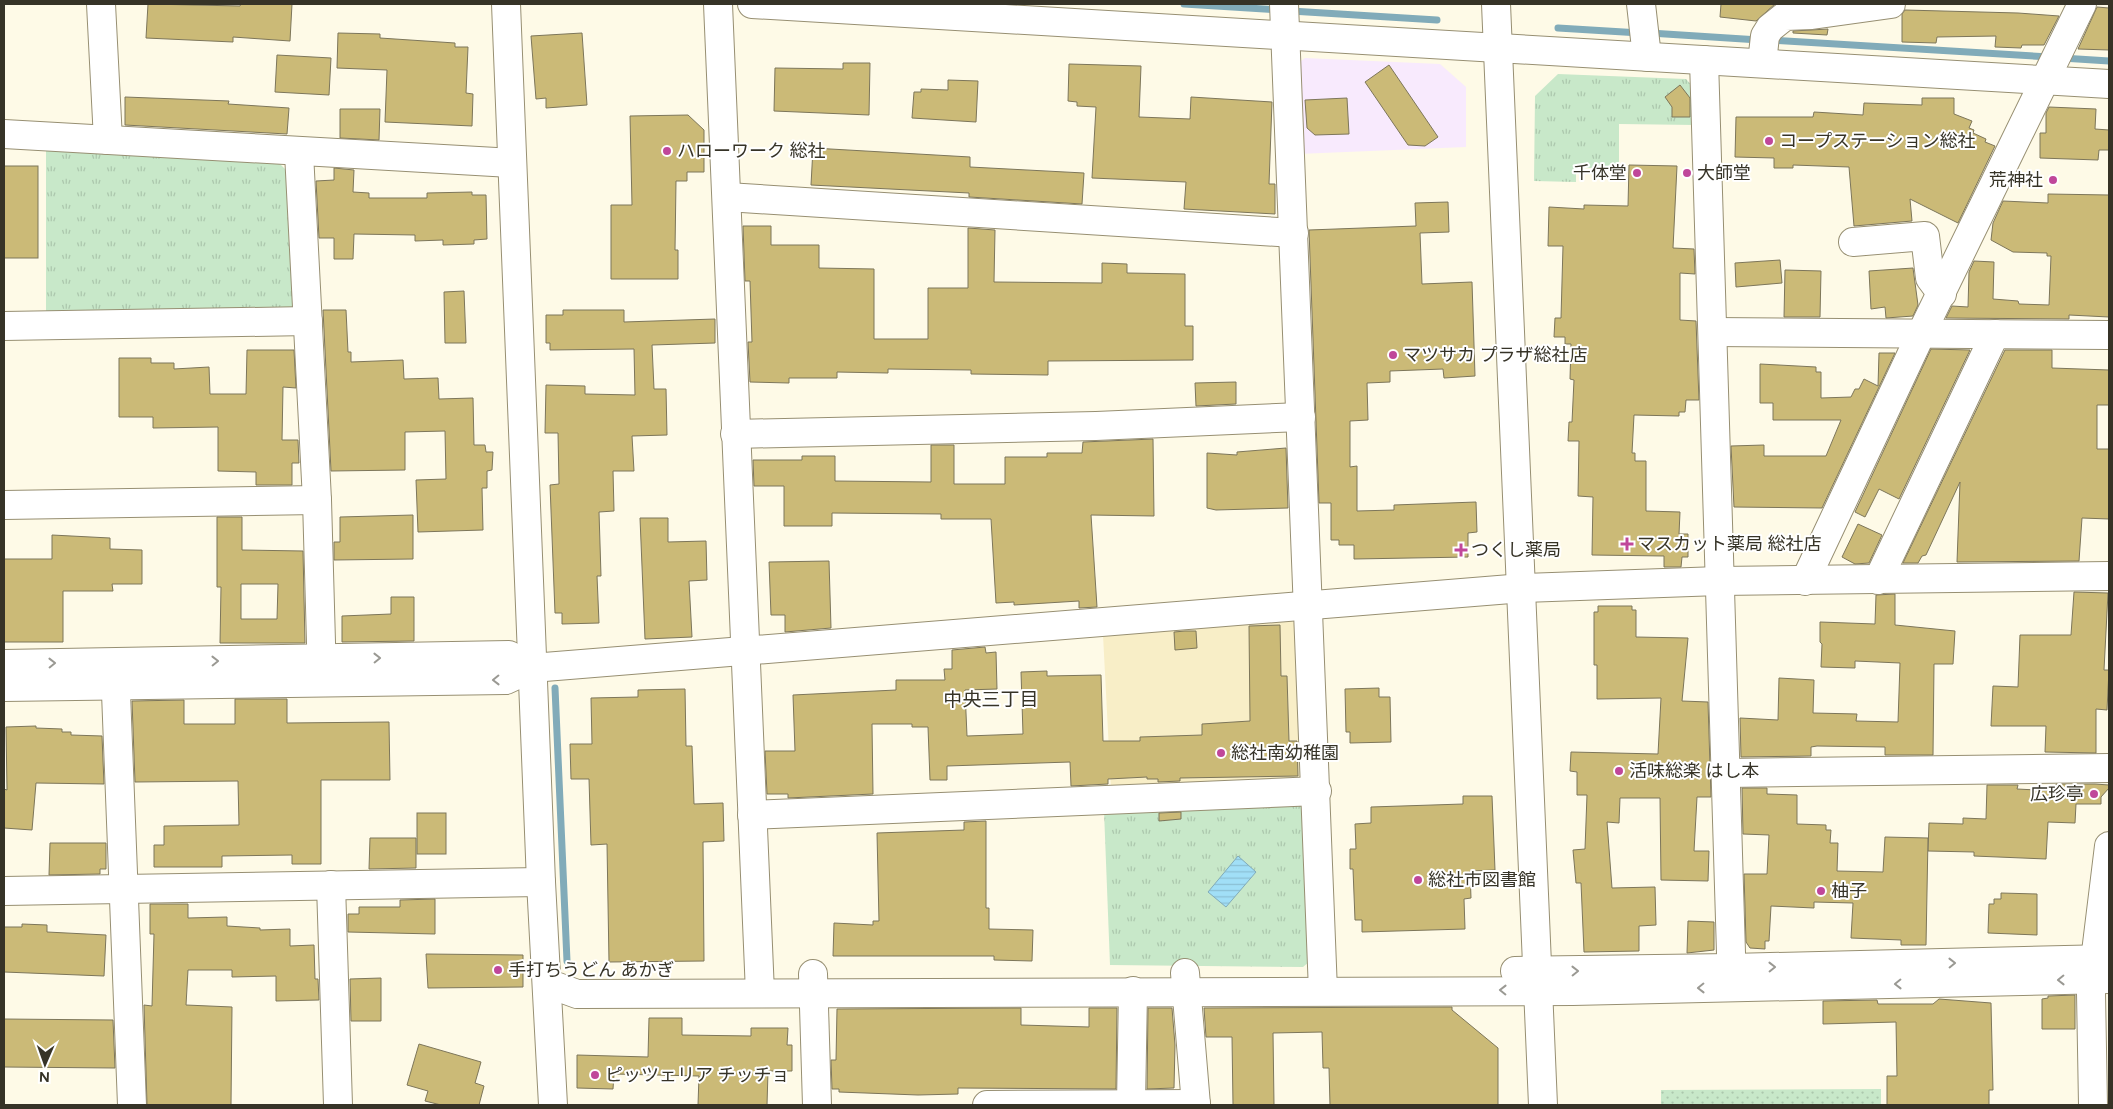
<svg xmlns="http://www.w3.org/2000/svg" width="2113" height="1109" viewBox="0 0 2113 1109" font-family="Figtree,'Noto Sans JP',sans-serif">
<defs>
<pattern id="grass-dots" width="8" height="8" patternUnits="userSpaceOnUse" patternTransform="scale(1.25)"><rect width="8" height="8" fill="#c8e8c9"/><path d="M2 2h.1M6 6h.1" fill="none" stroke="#acc7ad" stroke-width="1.8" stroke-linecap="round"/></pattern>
<pattern id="park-tufts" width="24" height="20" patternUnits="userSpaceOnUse" patternTransform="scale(1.25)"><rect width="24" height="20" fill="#c8e8c9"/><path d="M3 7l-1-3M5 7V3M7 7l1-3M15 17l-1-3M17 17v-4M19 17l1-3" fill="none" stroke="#acc7ad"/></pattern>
<pattern id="water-rules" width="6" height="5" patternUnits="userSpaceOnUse" patternTransform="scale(1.25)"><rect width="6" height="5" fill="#a1dff7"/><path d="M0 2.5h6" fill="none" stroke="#8bc0d4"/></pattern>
</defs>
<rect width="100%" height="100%" fill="#fefae7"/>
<path fill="#f8eafd" d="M1305,58L1440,64L1466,87V147L1298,154L1296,65Z"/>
<path fill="#f8eec7" d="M1291,620L1300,629L1307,771L1297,784L1111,789L1103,635Z"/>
<path fill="url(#grass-dots)" d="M1881,1089V1105H1661V1090Z"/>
<g fill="url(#park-tufts)">
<path d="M1558,74L1686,79L1696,90L1695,125L1619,124V168H1576V182L1534,181L1535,96Z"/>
<path d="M46,148L276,160L293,177L296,304L290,311L46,316Z"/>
<path d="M1301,803L1308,811L1315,957L1303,967L1110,965L1104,811Z"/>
</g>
<path fill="url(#water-rules)" stroke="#81abb9" d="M1238,856L1256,872L1226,907L1208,892Z"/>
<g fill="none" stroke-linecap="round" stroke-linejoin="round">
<g stroke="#81abb9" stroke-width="7">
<path d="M1184,4L1280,10"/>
<path d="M1291,11L1437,20"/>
<path d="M1558,28L1640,33"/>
<path d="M1650,33L1759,40"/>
<path d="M1770,40L2049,57"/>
<path d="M2062,58L2109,61"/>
<path d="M555,688L567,961"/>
</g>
</g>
<g fill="#cbba77" stroke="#7d765a" fill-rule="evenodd">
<path d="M148,4L240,6L241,4H292L290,41L233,37V42L146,38Z"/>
<path d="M1721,4H1775L1756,21L1720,17Z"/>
<path d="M2097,7L2109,8V50L2078,49Z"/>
<path d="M1905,10L2018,13L2059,16L2044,45H2022L2021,48L1995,47L1996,36L1937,37L1936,43L1902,42V14Z"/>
<path d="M1828,29L1827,35L1793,33V31Z"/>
<path d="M338,33L380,34V38L455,43V47H468L466,93L473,94L472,126L385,122L387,70L337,68Z"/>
<path d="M582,33L587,105L546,108V98L536,99L531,36Z"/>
<path d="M277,55L331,58L329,95L275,92Z"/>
<path d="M843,63H870L869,115L774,111L775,68L843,69Z"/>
<path d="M1069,64L1141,66L1139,117L1190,119L1191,97L1272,102L1269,184H1275V214L1184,209L1186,182L1092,178L1096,107L1077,106V102L1068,101Z"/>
<path d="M1389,65L1438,137L1425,146L1408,145L1365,82Z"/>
<path d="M948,80L978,81L976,122L912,118L914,92H921V89L948,90Z"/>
<path d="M1680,85L1690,98V117H1672V107L1665,97Z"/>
<path d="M125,97L229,101L228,104L289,108L287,134L125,125Z"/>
<path d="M1347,98L1349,134L1315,135L1307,128L1305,100Z"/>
<path d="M1922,98H1954V114L1972,121L1969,128L1974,130L1973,133L1986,139L1985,142L1995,146L1958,223L1910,199L1912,221L1854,226L1849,167L1793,165V168H1774V158L1735,157L1736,117H1813L1814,112L1863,115L1864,103L1922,105Z"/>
<path d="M2049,107L2096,109L2095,129L2109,130V150H2099L2098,160L2040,158V133H2046V113Z"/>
<path d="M340,109H380L379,140L340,138Z"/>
<path d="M688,115L704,130V172H687V181H676L675,250H678V279H611V205H632L630,116Z"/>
<path d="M813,148L970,157V167L1084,173L1082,204L969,197V193L811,185Z"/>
<path d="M1629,165L1677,166L1673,248L1694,249L1695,274L1680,273V320L1696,321L1699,400H1686L1685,412H1679V416L1634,415L1632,453H1635V461H1646V511L1680,512L1679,534H1688V557H1682L1681,567H1664V556L1592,555L1593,497L1578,496L1579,441H1568L1569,422H1572L1574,380L1570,379L1571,344H1565V337H1554L1555,318H1561L1563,246H1548L1549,207L1584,209V205L1628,206Z"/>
<rect x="4" y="166" width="34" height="92"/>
<path d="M334,168L354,170L353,192L369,193V198H427V193L472,192V195H486L487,239L474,240V244L443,245V240L415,241V235L354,234L353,259H334V238H319L316,181L334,180Z"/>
<path d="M2048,194L2109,195V317L2069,315V319L1946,318L1952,306L1968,307L1969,272L1974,261L1994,262L1993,299L2018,301L2019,304L2049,305L2051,256H2047V253L2013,252L1991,240L1993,223L2003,201L2048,203Z"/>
<path d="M1448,202L1449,232L1420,233L1422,284L1472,282L1475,376L1444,378L1443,369L1390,371V382L1367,383L1368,420L1350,421V467L1357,466V511L1394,510V505L1476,502L1477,532L1468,533V557L1354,559V545H1339V540H1331V503H1319L1309,230L1416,226L1415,203Z"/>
<path d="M743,226H771V245H819V268L874,269V339H928V288H968V228L995,230L994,282L1102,283V263L1127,264V273L1185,274V326H1193V360L1048,361V375L971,374V370L888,369V373L837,372V378H789V383L750,382L748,342H752L750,281H745Z"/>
<path d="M1780,260L1782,283L1736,287L1735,263Z"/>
<path d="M1913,268L1918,305L1913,316L1886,318L1885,307L1871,309L1869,271Z"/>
<path d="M1785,270L1821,271L1820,317H1784Z"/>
<path d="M464,291L466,343H445L444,292Z"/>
<path d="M323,310H346L348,352H351V362L403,360L404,379L438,378L439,399L473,398L474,445H485L486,452H493L492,470L487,471V488H482L483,530L418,532L416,480L446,479L445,431L405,432V470L331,471Z"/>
<path d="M563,310H624V322L715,319V343L652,345L654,389H666L667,435L632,436L634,471H613L614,511L599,512L601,576H597L599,623L562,624V613H555L550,485L559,484L558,433H545L546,385L585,386V394L635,395L634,349L550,350V343H546V315H563Z"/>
<path d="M1931,349L1970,350L1899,499L1879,489L1865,517L1855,512Z"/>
<path d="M247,350H294L296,388L283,387L282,440H298L299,463H292V485H256V472L218,471V427L153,428V417H119V358H151V363H174V369L209,367L210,394H246Z"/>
<path d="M2005,350H2052V368L2109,370V405H2097V449H2109V519L2082,518L2079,561L1957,562L1960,482L1926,555L1922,556L1918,563H1903Z"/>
<path d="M1879,353H1895L1822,508L1734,507L1731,446L1764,445V456H1826L1841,420H1773V403H1760V364L1816,367V372H1821V398L1851,397L1855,389H1859L1864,379L1878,386Z"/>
<path d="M1236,382V404L1196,406L1195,383Z"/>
<path d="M1153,439L1154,516L1091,515L1097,607L1079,608V601L1014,605V602L996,603L991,519H941V514L832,513V526H784V486H754L753,460H802V456H835V481L931,482V445H954V484H1005V457H1047V453H1082L1083,442Z"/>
<path d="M1286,448L1288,508L1216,510L1207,508V453L1237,455V452Z"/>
<path d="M413,515V559L334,560V542H340V517Z"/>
<path d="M217,517H242V550L303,551L305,643H220L221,587H217ZM241,584H278L277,619H241Z"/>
<path d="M640,518H668V542L706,541L707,580L689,581L692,637L645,639Z"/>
<path d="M1858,524L1882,535L1869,563L1855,564L1842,557Z"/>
<path d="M52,535L110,538V549L142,550V584H112L113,591H63V642H4V559H52Z"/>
<path d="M829,561L831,628L785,632V615H771L769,562Z"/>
<path d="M2074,592L2108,593L2104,670H2109L2107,710L2096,709V753L2045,752L2046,726H1991L1993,686L2018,687L2020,635H2071Z"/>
<path d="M1895,594V625L1955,631L1953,664H1934L1933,755H1885V747L1817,746L1811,747V756L1741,757L1740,718L1778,720L1779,678L1814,680L1813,713L1857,714L1856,721L1898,722L1900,663L1855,661V668L1821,667L1822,644L1820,642V622L1875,624L1876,595Z"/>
<path d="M391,597H414V641L342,642V616L391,614Z"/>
<path d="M1598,606H1632V610H1636V637L1688,638L1682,701L1708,702L1711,797H1697L1694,851H1709L1708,881L1661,880L1660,798H1620L1619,823L1607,822L1612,888L1655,887L1656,925L1639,926V951L1584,952L1581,883H1576L1573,850L1585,849L1587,795H1577V772L1570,771L1571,752L1658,754L1661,698L1597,699V665H1594V612H1598Z"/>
<path d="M1280,625L1281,676H1287L1289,741H1297L1298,776L1180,778V781L1158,782V779H1147V777L1108,779V784L1071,786L1070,762L947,766V780H930L928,727H912V724H872L873,794L788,798V794H767L765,751H795L793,695L896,690V680H945L944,669H952V650L985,647L986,653L996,652L997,689L965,690L967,736L1023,734L1021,672L1047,671V676L1101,675L1103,741H1140V737L1202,735V724L1250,721L1249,626Z"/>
<path d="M1185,631H1196L1197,648L1175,650L1174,632Z"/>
<path d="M1379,688V697H1390L1391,742L1350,743V732H1346L1345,689Z"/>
<path d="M685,689L686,746H692L694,804L723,803L724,841L703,842L704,961L609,962L607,844L591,845L589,779H571L570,744H592L591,698L638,697V690Z"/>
<path d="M235,699H287V723L389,722L390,780H321V864H292V855L222,856V867H154V845H164V826L239,825L238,781L135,782L132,701L184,700V724H235Z"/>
<path d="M36,726V728L62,729V732H71V735L102,736L104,784L36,783L32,830L4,828V789L7,790L6,727Z"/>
<path d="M2056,784H2095L2109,785V788L2101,797V804H2076L2075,823L2048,822L2046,859L1974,856V852L1928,851L1929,823L1963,824V818L1986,819L1987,785H2018L2017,789L2056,791Z"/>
<path d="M1742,788H1767V794L1797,795V824L1826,825V830H1831L1830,843H1838L1837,871L1883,872L1885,837L1928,838L1926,945H1901V940L1851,938L1853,903L1814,902V908L1771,906L1769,941H1765V949L1750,948L1746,942L1744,874H1767L1769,835L1743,834Z"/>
<path d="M1463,796H1492L1495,870L1470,871L1471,898L1464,899L1465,929L1362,932V920H1355L1353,869H1350V849H1356L1355,824L1371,823V807L1463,804Z"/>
<path d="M1181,812V819L1159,821V813Z"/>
<rect x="417" y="813" width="29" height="41"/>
<path d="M986,821V908H989V929L1033,930L1032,961L994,960V956H833L834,923L873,925V921H879L877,833L964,830V822Z"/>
<path d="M370,838H416V868L369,869Z"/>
<path d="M50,843H106V869H100V874L49,875Z"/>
<path d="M2001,893L2037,894V935L1988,933L1989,904H1994V899H2001Z"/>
<path d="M435,899V934L348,932V914H359V907H400V900Z"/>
<path d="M150,904H188V918L227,917V926L260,928V930L290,929V946L314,945L315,979H318L319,1000L276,1001V976L232,977V970H188L186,1005L232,1007L231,1105H147L144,1005L152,1006L154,934H150Z"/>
<path d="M1688,921L1714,922V950L1687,953Z"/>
<path d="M22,924L47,925V932L106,935L104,976L4,972V927H22Z"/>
<path d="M426,954L523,955V987L428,988Z"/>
<path d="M381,978V1021H351L350,979Z"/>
<path d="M2075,995V1029H2042V999L2048,998V996Z"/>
<path d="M1939,999L1991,1003L1993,1090H1989V1105H1887V1076H1897L1896,1022L1823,1024V1001L1877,1000L1878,1004H1933Z"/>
<path d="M1452,1007V1010L1498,1048V1105H1330L1329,1068H1323L1322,1032L1273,1033L1274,1105H1233L1232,1037H1206L1204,1008Z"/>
<path d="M1021,1008V1025L1089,1027V1008H1117L1116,1089L958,1088V1094L918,1095L839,1092V1089H832L831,1060H836L837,1009Z"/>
<path d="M1148,1008H1172L1175,1045L1174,1088L1147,1089Z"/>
<path d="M649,1018H682V1035L751,1036V1028H788L787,1045H792V1071H768L767,1105H698L699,1076L614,1074L613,1089L577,1088V1055L648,1057Z"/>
<path d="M4,1019L113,1020L115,1068L4,1067Z"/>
<path d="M419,1044L481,1062L475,1083L484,1086L479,1105H441L425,1101L428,1091L407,1085Z"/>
</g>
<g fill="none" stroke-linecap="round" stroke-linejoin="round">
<defs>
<g id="street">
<path d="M101,4L108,140"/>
<path d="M718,4L760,993"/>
<path d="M1284,4L1323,991"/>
<path d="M1641,4L1647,57"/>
<path d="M1704,60L1732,986"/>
<path d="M1762,63L1765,36L1770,28L1785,16L1812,15L1891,4"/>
<path d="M4,134L512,163"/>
<path d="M299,153L317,500L322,678"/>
<path d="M727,197L1294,233"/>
<path d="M1853,242L1925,236L1930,278L1942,294"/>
<path d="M4,326L308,321"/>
<path d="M1713,332L2109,335"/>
<path d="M735,434L1096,426L1301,417"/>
<path d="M4,505L317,500"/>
<path d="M1878,580L1995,334"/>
<path d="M1805,581L1921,334L2082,4"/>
<path d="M4,664L509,655L532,668L506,680L4,687"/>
<path d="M115,667L132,1105"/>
<path d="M532,668L1523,588L1719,581L2109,576"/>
<path d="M1726,773L2109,768"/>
<path d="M752,815L1317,791"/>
<path d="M331,885L338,1105"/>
<path d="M4,891L541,882"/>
<path d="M1515,971L1731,968L2109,959"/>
<path d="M1185,973L1196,1105"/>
<path d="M813,974L817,1105"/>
<path d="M547,983L577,994L1573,991L2109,979"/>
<path d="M1131,1104L1133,991"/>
<path d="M987,1105L1196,1104"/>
<path d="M2093,1105L2091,993L2109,846"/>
</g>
<g id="secondary">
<path d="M506,4L541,882L553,1105"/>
<path d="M752,4L2109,84"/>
<path d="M1496,4L1543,1105"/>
</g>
</defs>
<use href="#street" stroke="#978f72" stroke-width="30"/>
<use href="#secondary" stroke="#978f72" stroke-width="30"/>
<use href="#street" stroke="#fff" stroke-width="28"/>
<use href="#secondary" stroke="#fff" stroke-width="28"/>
</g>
<defs><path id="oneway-chevron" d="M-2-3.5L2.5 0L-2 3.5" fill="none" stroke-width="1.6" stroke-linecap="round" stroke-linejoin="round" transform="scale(1.25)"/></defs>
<g stroke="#9a9993">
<use href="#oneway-chevron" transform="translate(377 658) rotate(-1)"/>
<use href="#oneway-chevron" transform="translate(215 661) rotate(-1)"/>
<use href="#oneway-chevron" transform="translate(52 663) rotate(-1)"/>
<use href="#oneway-chevron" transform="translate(496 680) rotate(179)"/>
<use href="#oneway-chevron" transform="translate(1952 963) rotate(-1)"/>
<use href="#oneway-chevron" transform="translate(1772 967) rotate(-1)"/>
<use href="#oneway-chevron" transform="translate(1575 971) rotate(-1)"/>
<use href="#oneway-chevron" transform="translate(2061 980) rotate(179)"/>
<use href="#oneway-chevron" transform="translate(1898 984) rotate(179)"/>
<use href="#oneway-chevron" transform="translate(1701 988) rotate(179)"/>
<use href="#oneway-chevron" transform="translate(1503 990) rotate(-179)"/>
</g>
<g fill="#c0479a" stroke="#fff" stroke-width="2">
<circle cx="1769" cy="141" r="5"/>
<circle cx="667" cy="151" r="5"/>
<circle cx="1637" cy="173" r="5"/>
<circle cx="1687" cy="173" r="5"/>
<circle cx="2053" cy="180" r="5"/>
<circle cx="1393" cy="355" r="5"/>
<path d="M1624.5 536.5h5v5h5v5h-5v5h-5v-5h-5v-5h5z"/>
<path d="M1458.5 542.5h5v5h5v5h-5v5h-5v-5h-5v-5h5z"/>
<circle cx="1221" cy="753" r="5"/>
<circle cx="1619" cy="771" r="5"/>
<circle cx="2094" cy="794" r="5"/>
<circle cx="1418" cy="880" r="5"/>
<circle cx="1821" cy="891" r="5"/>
<circle cx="498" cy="970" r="5"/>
<circle cx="595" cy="1075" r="5"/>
</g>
<g text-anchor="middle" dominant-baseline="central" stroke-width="4" stroke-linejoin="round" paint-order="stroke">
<g font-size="18" fill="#363327" stroke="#fff" text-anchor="start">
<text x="1779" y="141">コープステーション総社</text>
<text x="677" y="151">ハローワーク 総社</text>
<text x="1627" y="173" text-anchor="end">千体堂</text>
<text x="1697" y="173">大師堂</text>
<text x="2043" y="180" text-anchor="end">荒神社</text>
<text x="1403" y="355">マツサカ プラザ総社店</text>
<text x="1637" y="544">マスカット薬局 総社店</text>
<text x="1471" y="550">つくし薬局</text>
<text x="1231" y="753">総社南幼稚園</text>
<text x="1629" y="771">活味総楽 はし本</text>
<text x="2084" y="794" text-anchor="end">広珍亭</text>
<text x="1428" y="880">総社市図書館</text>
<text x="1831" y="891">柚子</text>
<text x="508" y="970">手打ちうどん あかぎ</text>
<text x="605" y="1075">ピッツェリア チッチョ</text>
</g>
<g font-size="19" fill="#363327" stroke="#fff">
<text x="991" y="699">中央三丁目</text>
</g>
</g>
<rect width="2113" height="1109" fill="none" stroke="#363327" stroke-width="10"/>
<g transform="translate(45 1064) rotate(182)" stroke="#ffffff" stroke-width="4" paint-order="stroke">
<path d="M0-4L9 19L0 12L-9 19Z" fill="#363327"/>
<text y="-8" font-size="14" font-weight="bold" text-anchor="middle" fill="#363327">N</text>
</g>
</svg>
